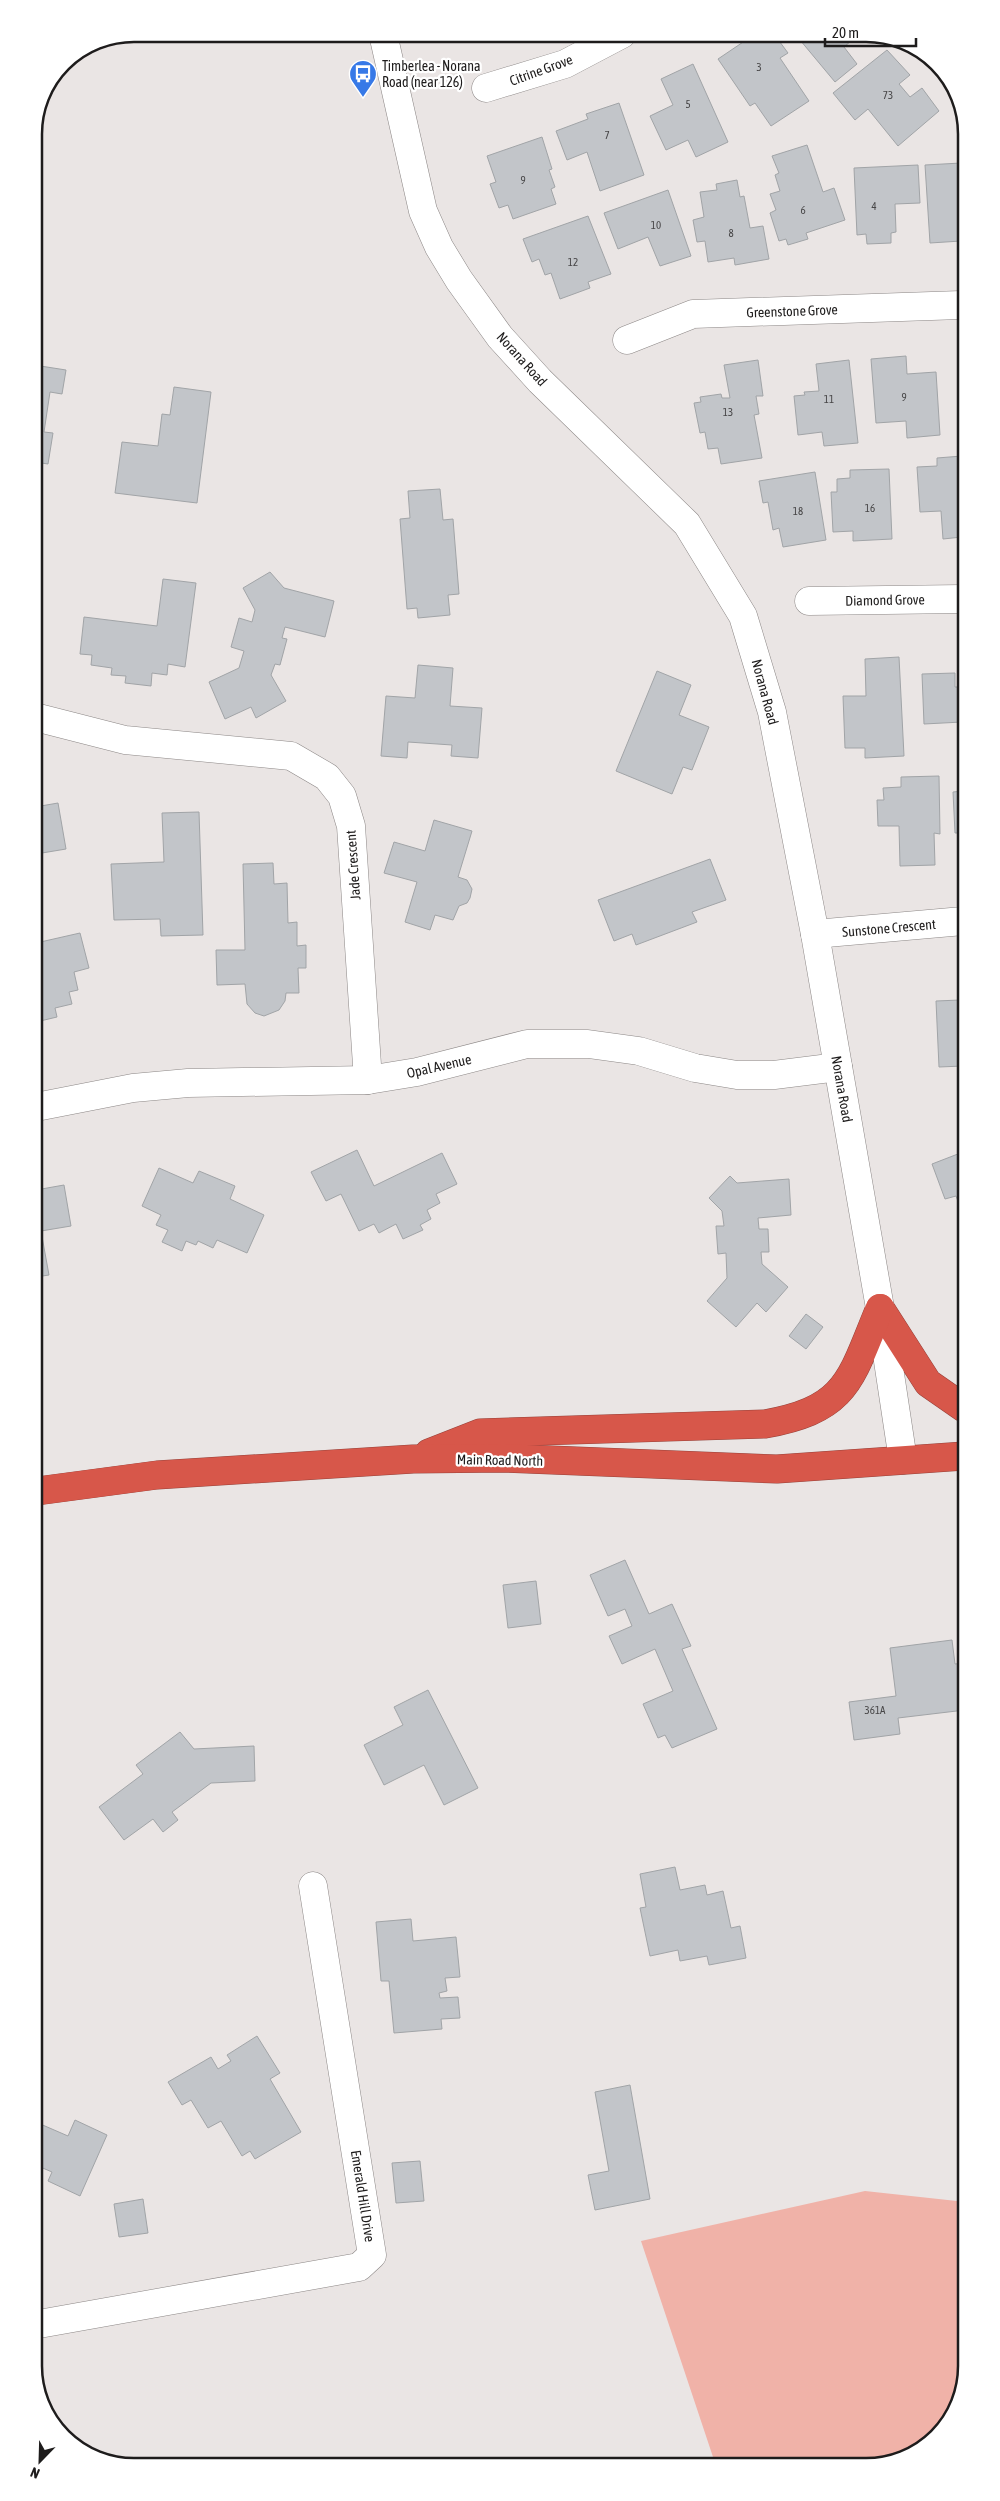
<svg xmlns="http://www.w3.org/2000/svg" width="1000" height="2501" viewBox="0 0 1000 2501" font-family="'Asap Condensed',sans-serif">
<rect width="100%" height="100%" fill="#eae5e4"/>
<path fill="#f0b2a8" d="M865,2191L966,2202V2367L946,2428L898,2462L715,2463L641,2241Z"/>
<g fill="#c2c5c9" stroke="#a1a4a7">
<path d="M755,34H774L788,53L780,58L809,101L771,126L755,103L750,106L718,59Z"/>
<path d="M795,34H859L844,47L857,64L835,82Z"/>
<path d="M887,50L910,75L899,84L910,97L922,88L939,111L898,146L868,109L855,120L833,93Z"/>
<path d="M693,64L728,142L696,157L688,140L666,150L650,116L673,105L661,79Z"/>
<path d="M619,103L644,175L600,191L587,152L567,160L556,131L588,119L586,114Z"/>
<path d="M542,137L552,169L549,170L555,187L551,189L556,204L513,219L508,205L499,208L490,184L496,182L487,156Z"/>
<path d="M807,145L823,192L834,188L845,220L806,233L808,239L788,245L786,239L779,241L770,213L776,210L770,194L780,191L775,175L779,173L772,156Z"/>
<path d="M961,163V241L930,243L925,165Z"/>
<path d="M918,165L920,203L895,204L896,232L891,233V243L867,244L866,234L857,235L854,168Z"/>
<path d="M737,180L740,197L744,196L750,228L763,226L769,259L735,265L734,258L708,262L705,241L697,242L693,220L704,217L700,192L717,190L716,184Z"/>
<path d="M668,190L691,256L660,266L648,237L618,249L604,213Z"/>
<path d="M588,216L611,274L588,282L590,288L560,299L551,273L545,275L539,259L532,262L523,239Z"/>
<path d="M906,356L907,374L936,372L940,435L907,438L906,421L876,423L871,359Z"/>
<path d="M758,360L763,396H756L759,414L754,415L762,458L721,464L718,448L708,449L705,432L700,433L694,403L701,402L700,397L721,394L722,398H730L724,365Z"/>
<path d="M849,360L858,443L824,446L822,432L798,435L794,396L805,395L804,392L819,391L816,364Z"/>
<path d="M34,365L66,370L62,394L50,392L44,432L53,433L48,464L35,462Z"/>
<path d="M174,387L211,392L197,503L115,493L122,442L158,446L162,414L170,415Z"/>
<path d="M962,456V537L943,539L941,511L920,512L917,467L937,466V458Z"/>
<path d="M889,469L892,539L853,541V531L833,532L831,492H837V479L850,478V470Z"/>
<path d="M815,472L826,540L783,547L779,528L773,530L768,502L763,503L759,481Z"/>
<path d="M440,489L443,520L453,519L459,594L448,595L450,615L418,618L417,608L407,609L400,519L410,518L408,491Z"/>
<path d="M270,572L284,588L334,601L325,637L285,627L282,638L287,639L280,665L275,664L271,675L286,701L256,718L251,707L225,719L209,682L239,668L244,651L231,647L239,618L252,622L255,610L243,588Z"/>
<path d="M163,579L196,583L185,667L168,664L167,675L152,673L151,686L125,683L126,676L111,675L112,668L91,665L92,655L80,654L84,617L157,626Z"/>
<path d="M899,657L904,756L865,758V748H845L843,696H866L865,659Z"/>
<path d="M418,665L453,668L450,706L482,708L478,758L451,756L452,745L408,742L407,758L381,756L386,696L415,698Z"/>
<path d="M657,671L691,685L679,715L709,727L692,770L683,767L672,794L616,771Z"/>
<path d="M955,673V687H962V722L924,724L922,674Z"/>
<path d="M939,776L940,834L934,833L935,865L900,866L899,826H878L877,800H884L883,788L901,787V777Z"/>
<path d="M963,791V833H955L953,792Z"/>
<path d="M58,803L66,849L36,854L35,807Z"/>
<path d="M199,812L203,935L161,936L160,919L114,920L111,864L164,862L162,813Z"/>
<path d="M434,820L472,831L458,877L467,880L472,889L470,898L467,903L459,906L453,920L435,915L430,930L405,922L417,882L384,873L394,842L425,851Z"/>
<path d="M710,859L726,900L692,912L697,922L636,945L632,934L614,941L598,900Z"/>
<path d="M273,863L274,884L287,883L288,923L297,922V946L306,945V968H298L299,993H286L285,1001L279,1010L264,1016L255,1013L247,1004L245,984L217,985L216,950H245L243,864Z"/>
<path d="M80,933L89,968L74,972L78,990L69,992L72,1004L55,1008L57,1017L36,1022V943Z"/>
<path d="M960,1000V1006H963V1066L939,1067L936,1001Z"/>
<path d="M357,1150L374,1186L442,1153L457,1184L436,1194L440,1203L427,1210L431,1219L420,1225L423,1230L403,1239L396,1224L379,1233L374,1224L359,1231L341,1194L326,1201L311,1172Z"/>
<path d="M963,1152L964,1212H962L956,1196L945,1199L932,1164Z"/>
<path d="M159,1168L193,1183L199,1171L235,1186L230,1199L264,1215L247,1253L217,1240L213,1248L198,1241L196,1245L186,1241L182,1251L162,1242L168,1230L156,1225L161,1215L142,1206Z"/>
<path d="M730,1176L737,1183L789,1179L791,1215L758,1218L759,1229H768L769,1252H761L762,1264L788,1287L766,1312L757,1303L736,1327L707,1301L727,1278L726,1253L718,1254L716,1226H724L722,1211L709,1198Z"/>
<path d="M64,1185L71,1226L41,1231L49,1275L36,1277V1190Z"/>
<path d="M806,1314L823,1327L806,1349L789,1336Z"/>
<path d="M625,1560L649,1614L672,1604L691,1646L682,1649L717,1729L672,1748L665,1735L658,1738L643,1704L673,1691L655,1649L622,1664L609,1636L632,1626L625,1609L608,1616L590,1575Z"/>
<path d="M536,1581L541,1624L508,1628L503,1585Z"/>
<path d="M952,1640L955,1664L965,1663V1710L898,1718L900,1734L854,1740L849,1702L896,1696L890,1648Z"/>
<path d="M428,1690L478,1788L444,1805L424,1765L384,1785L364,1745L403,1725L394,1707Z"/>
<path d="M180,1732L194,1749L254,1746L255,1781L211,1783L172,1812L178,1820L163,1832L153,1819L124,1840L99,1807L143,1774L136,1765Z"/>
<path d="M675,1867L680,1890L705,1885L707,1895L723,1891L731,1928L740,1926L746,1958L709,1965L707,1956L680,1961L678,1950L650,1956L640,1908L646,1907L640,1874Z"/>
<path d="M411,1919L413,1941L456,1937L460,1977L445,1978L447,1991L439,1993L440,1998L458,1997L460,2018L441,2019L442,2029L394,2033L389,1981H381L376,1922Z"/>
<path d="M257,2036L280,2073L270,2079L301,2132L255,2159L250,2151L242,2156L221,2121L208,2128L191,2100L182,2105L168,2082L211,2057L218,2069L231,2061L227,2055Z"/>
<path d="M630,2085L650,2199L595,2210L588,2175L609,2171L595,2092Z"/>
<path d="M75,2120L107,2135L80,2196L48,2181L52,2172L38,2166V2123L68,2136Z"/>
<path d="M420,2161L424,2201L396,2203L392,2163Z"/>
<path d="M143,2199L148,2233L119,2237L114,2204Z"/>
</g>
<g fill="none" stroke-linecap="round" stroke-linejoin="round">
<defs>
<g id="street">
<path d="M383,34L423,211L439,247L459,280L500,337L540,381L687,524L743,616L772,712L815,934L880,1308L903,1460"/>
<path d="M486,88L565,64L622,34"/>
<path d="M627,340L693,314L961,305"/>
<path d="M809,601L962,599"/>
<path d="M35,717L125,740L291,756L327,777L342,796L351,826L368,1080"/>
<path d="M815,934L963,921"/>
<path d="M36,1107L133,1088L188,1083L368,1080L417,1072L527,1044H588L639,1051L695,1068L737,1075H774L838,1067"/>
<path d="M39,2324L359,2267L372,2255L313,1886"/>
</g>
<g id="highway">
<path d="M880,1308L928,1383L964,1408"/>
<path d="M429,1453L480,1433L765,1424C848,1409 850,1380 880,1308"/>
<path d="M37,1491L157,1475L413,1459L504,1458L777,1469L964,1456"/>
</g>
</defs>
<use href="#street" stroke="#8c8786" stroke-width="29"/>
<use href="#highway" stroke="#96423a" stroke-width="29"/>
<use href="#street" stroke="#fff" stroke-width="28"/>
<use href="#highway" stroke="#d7574a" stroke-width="28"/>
</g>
<defs>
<symbol id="bus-pin" viewBox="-11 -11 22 30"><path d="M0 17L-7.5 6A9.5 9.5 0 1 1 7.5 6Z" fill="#3779e7" stroke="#fff"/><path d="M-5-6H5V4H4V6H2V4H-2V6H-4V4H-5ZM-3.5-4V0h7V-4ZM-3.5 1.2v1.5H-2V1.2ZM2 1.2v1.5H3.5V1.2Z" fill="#fff"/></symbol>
</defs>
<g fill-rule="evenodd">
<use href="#bus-pin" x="347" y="58" width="32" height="43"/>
</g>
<g text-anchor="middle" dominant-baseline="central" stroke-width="4.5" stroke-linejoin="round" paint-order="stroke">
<g font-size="11" fill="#474647">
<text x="759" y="67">3</text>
<text x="888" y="95">73</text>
<text x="688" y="104">5</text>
<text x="607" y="135">7</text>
<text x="523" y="180">9</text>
<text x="874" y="206">4</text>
<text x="803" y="210">6</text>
<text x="656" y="225">10</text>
<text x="731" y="233">8</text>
<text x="573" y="262">12</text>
<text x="904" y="397">9</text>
<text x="829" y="399">11</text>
<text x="728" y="412">13</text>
<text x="870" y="508">16</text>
<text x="798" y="511">18</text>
<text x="875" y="1710">361A</text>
</g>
<g font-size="14" fill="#1e1c1c" stroke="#fff" text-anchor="start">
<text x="382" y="66">Timberlea - Norana<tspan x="382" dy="16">Road (near 126)</tspan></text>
</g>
<g font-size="14" fill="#1e1c1c" stroke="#fff">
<text transform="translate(541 70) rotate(-20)">Citrine Grove</text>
<text transform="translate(792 311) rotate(-2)">Greenstone Grove</text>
<text transform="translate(522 359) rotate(48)">Norana Road</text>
<text transform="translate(885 600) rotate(-1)">Diamond Grove</text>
<text transform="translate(765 692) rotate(75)">Norana Road</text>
<text transform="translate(353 865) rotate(-94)">Jade Crescent</text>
<text transform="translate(889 928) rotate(-5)">Sunstone Crescent</text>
<text transform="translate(439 1066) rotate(-13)">Opal Avenue</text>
<text transform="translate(842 1089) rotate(80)">Norana Road</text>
<text transform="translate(500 1460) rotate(1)">Main Road North</text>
<text transform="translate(363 2196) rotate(81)">Emerald Hill Drive</text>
</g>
</g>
<path d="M0 0H1000V2501H0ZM134 42H866A92 92 0 0 1 958 134V2366A92 92 0 0 1 866 2458H134A92 92 0 0 1 42 2366V134A92 92 0 0 1 134 42Z" fill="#fff" fill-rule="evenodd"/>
<path fill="none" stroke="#1e1c1c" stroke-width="2.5" d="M134 42H866A92 92 0 0 1 958 134V2366A92 92 0 0 1 866 2458H134A92 92 0 0 1 42 2366V134A92 92 0 0 1 134 42Z"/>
<g transform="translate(40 2461) rotate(203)" stroke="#ffffff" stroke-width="4" paint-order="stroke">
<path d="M0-4L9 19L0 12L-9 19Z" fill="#1e1c1c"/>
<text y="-8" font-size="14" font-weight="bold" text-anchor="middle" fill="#1e1c1c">N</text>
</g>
<path d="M825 38v8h91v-8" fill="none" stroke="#1e1c1c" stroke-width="2.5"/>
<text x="832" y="38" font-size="15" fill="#1e1c1c" stroke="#ffffff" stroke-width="4" paint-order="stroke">20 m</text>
</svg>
